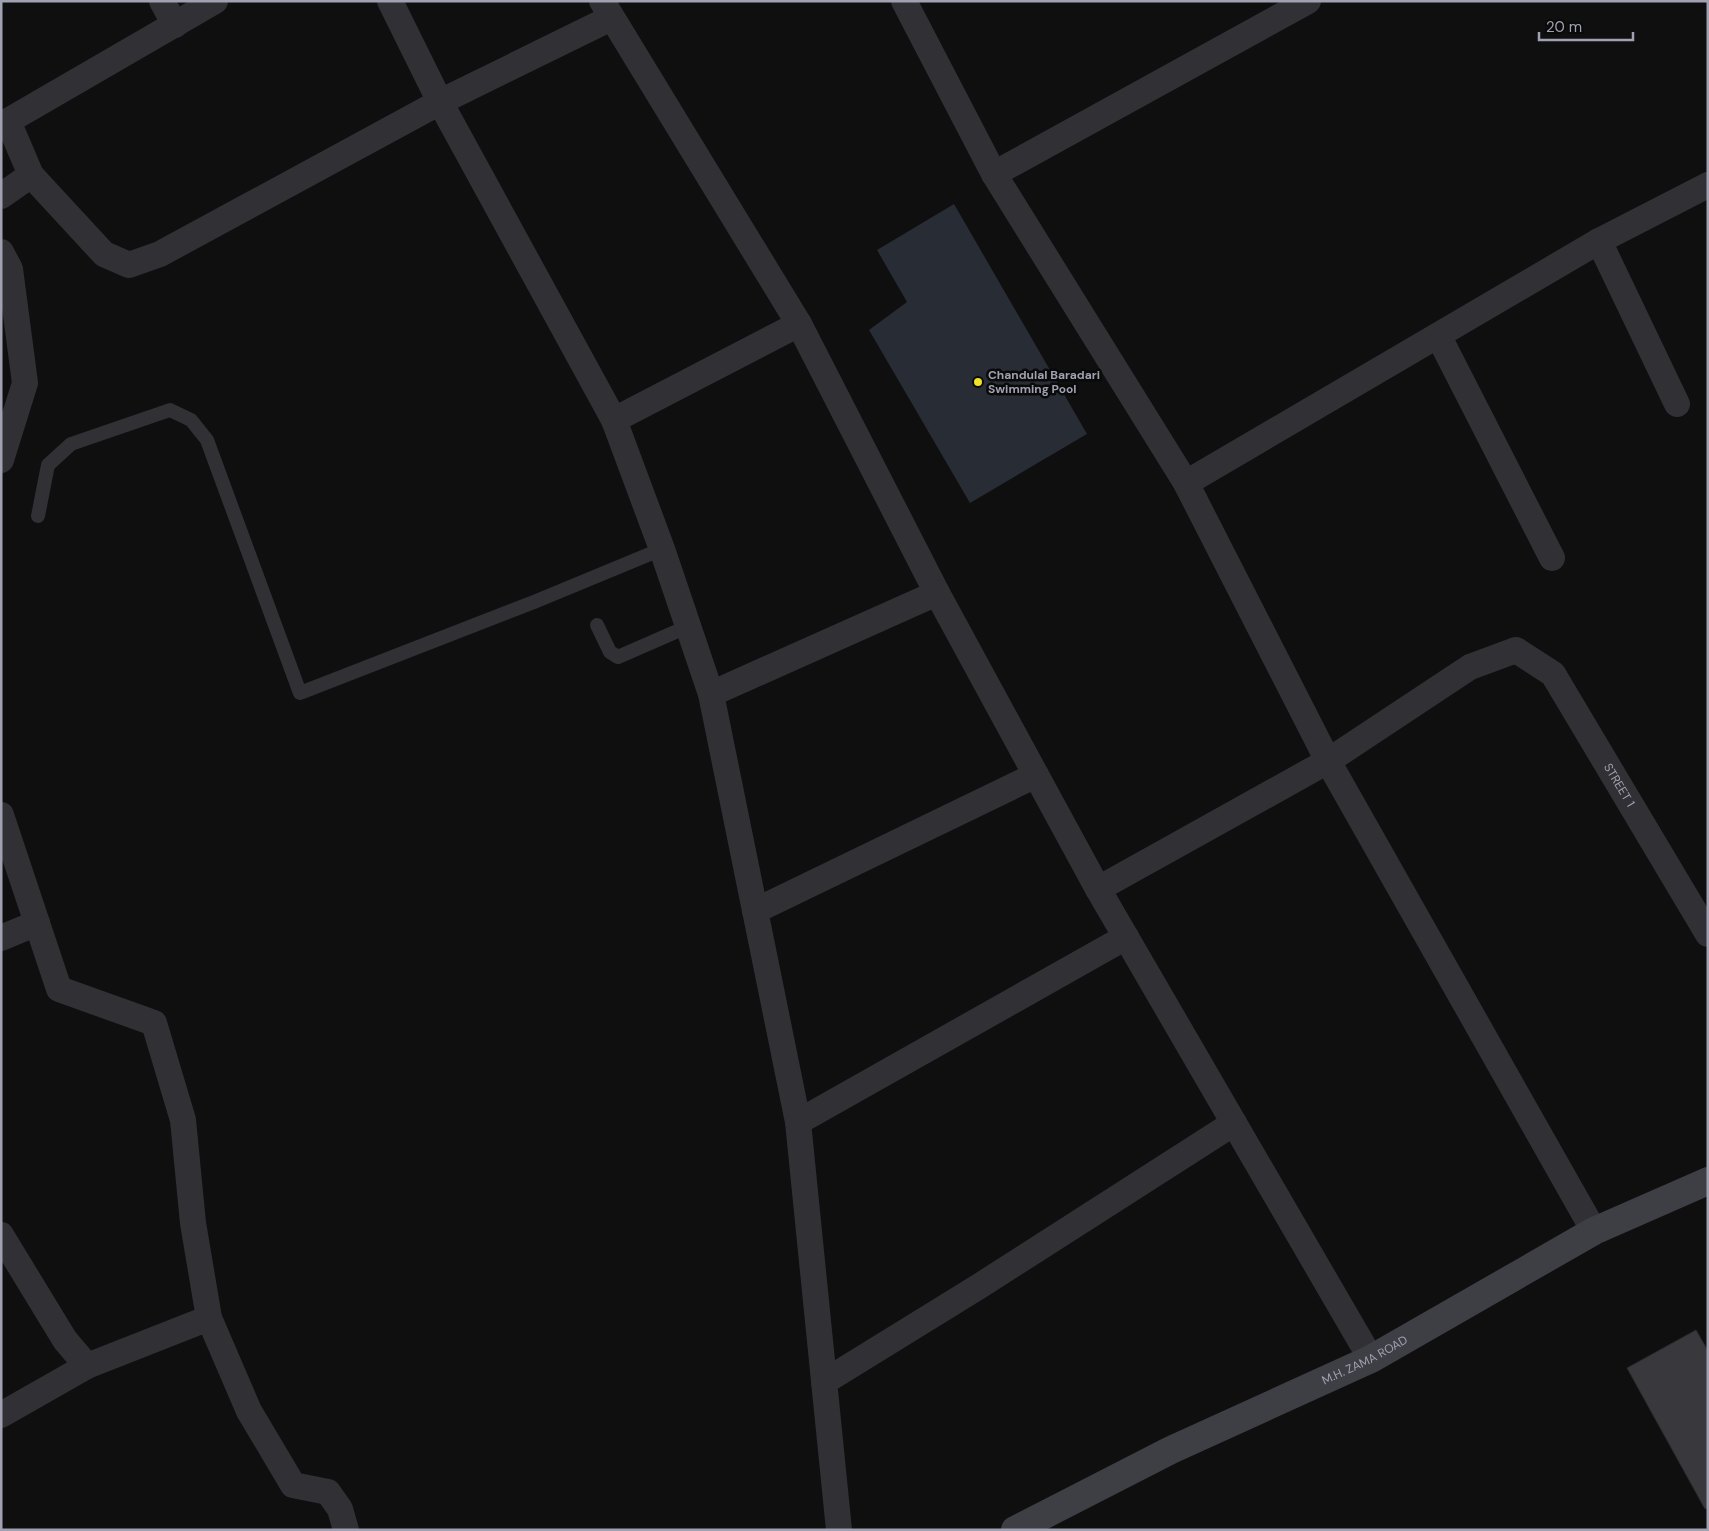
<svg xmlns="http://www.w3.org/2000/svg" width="1709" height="1531" viewBox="0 0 1709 1531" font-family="'DM Sans',sans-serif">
<rect width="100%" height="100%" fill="#0f0f10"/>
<path fill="#282c35" d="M954,204L1087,434L970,503L869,330L907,302L877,250Z"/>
<path fill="#39393d" stroke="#2a292c" d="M1696,1330L1708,1351V1508L1705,1509L1627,1368Z"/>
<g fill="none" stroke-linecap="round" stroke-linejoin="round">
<g stroke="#313035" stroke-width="14">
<path d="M38,516L48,465L71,444L170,410L191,420L207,440L300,693L534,602L662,549"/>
<path d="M597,625L610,652L618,657L689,626"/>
</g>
<g stroke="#313035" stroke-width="26">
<path d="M162,1L175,25"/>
<path d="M215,1L8,121L31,175L104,254L129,265L160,254L440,102L611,18"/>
<path d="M390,1L440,102L614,420L662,549L711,694L798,1122L839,1530"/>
<path d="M602,1L799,324L937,593L1098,889L1371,1359"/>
<path d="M904,1L994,174L1186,483L1328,761L1594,1231"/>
<path d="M994,174L1308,1"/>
<path d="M1,196L31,175"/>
<path d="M1599,241L1677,404"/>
<path d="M1,252L10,269L25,383L1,460"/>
<path d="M1439,337L1552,558"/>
<path d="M614,420L799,324"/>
<path d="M1186,483L1599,241L1708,185"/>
<path d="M711,694L937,593"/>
<path d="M1,815L59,989L154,1023L183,1120L193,1223L209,1318L249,1411L293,1485L328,1492L340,1509L346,1530"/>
<path id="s1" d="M1098,889L1328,761L1470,667L1516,650L1553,674L1708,934"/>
<path d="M755,911L1036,775"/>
<path d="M1,938L37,923"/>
<path d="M798,1122L1126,937"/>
<path d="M1,1235L65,1340L87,1366L209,1318"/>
<path d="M824,1382L978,1287L1234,1123"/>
<path d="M1,1415L87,1366"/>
</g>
<path stroke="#3e3e45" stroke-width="28" id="s2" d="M1015,1530L1171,1450L1371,1359L1594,1231L1708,1181"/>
</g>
<circle fill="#efe228" stroke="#0a0a0b" stroke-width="2" cx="978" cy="382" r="5"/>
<g text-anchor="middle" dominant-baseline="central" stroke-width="5" stroke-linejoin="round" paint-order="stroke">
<g font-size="12" font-weight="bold" fill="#a0a1b1" stroke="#0a0a0b" text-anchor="start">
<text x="988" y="375">Chandulal Baradari<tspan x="988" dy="14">Swimming Pool</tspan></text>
</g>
<g font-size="12" fill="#a0a1b1" stroke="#0a0a0b">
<text stroke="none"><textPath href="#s1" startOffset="656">STREET 1</textPath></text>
<text stroke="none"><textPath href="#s2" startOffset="389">M.H. ZAMA ROAD</textPath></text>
</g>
</g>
<rect width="1709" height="1531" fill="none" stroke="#a0a1b1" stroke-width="5"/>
<path d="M1539 32v8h94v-8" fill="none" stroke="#a0a1b1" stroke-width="2.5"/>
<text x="1546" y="32" font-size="15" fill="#a0a1b1" stroke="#0a0a0b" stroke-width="4" paint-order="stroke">20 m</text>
</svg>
